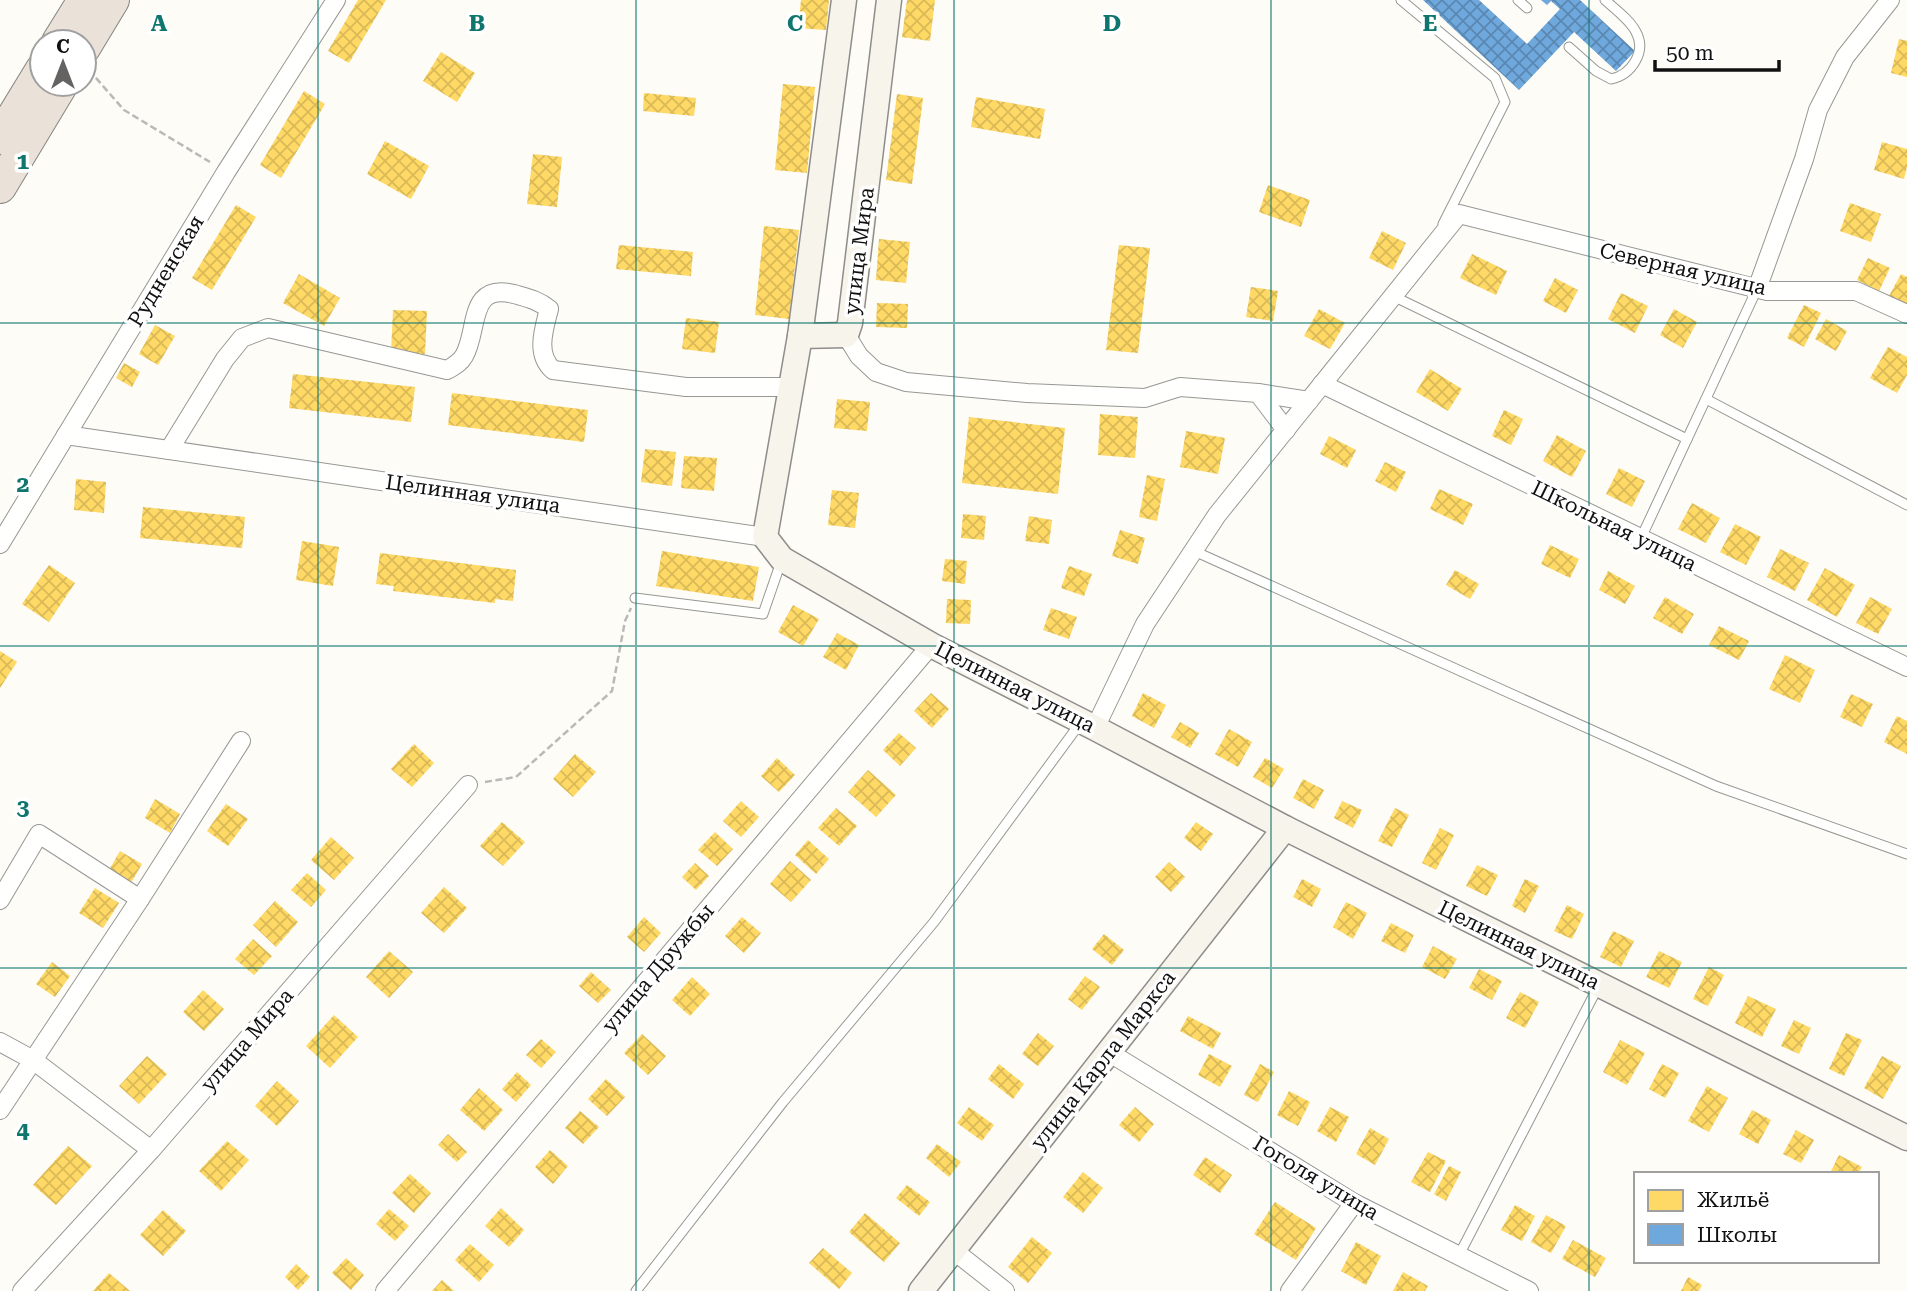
<svg xmlns="http://www.w3.org/2000/svg" width="1907" height="1291" viewBox="0 0 1907 1291" font-family="'Roboto Serif',serif">
<defs>
<pattern id="homes-cross-hatch" width="8" height="8" patternUnits="userSpaceOnUse" patternTransform="scale(1.75)"><rect width="8" height="8" fill="#ffd966"/><path d="M0 0l8 8M0 8l8-8" fill="none" stroke="#dab957"/></pattern>
<pattern id="schools-cross-hatch" width="8" height="8" patternUnits="userSpaceOnUse" patternTransform="scale(1.75)"><rect width="8" height="8" fill="#6fa8dc"/><path d="M0 0l8 8M0 8l8-8" fill="none" stroke="#5a87b1"/></pattern>
</defs>
<rect width="100%" height="100%" fill="#fdfcf7"/>
<g fill="url(#homes-cross-hatch)">
<path d="M358,0H386L349,63L328,51Z"/>
<path d="M801,0H829L826,30L798,28Z"/>
<path d="M907,0H935L930,41L902,37Z"/>
<path d="M1899,39L1907,41V77L1891,73Z"/>
<path d="M441,52L475,73L457,102L423,81Z"/>
<path d="M783,84L815,87L807,173L775,170Z"/>
<path d="M304,91L325,104L281,178L260,165Z"/>
<path d="M644,93L696,98L694,116L643,111Z"/>
<path d="M897,94L923,98L912,184L886,180Z"/>
<path d="M976,97L1045,109L1040,139L971,127Z"/>
<path d="M385,141L429,166L411,199L367,174Z"/>
<path d="M1882,142L1907,149V167L1904,179L1874,170Z"/>
<path d="M533,154L562,157L557,207L527,204Z"/>
<path d="M1268,185L1310,200L1301,227L1259,212Z"/>
<path d="M1850,203L1881,214L1871,242L1840,231Z"/>
<path d="M236,205L256,217L212,290L192,278Z"/>
<path d="M764,226L799,230L789,319L755,315Z"/>
<path d="M1382,231L1406,243L1393,270L1369,258Z"/>
<path d="M879,239L910,242L906,283L876,280Z"/>
<path d="M619,245L693,252L691,276L616,269Z"/>
<path d="M1119,245L1150,248L1138,353L1106,350Z"/>
<path d="M1472,254L1507,271L1496,295L1460,278Z"/>
<path d="M1868,258L1890,268L1879,291L1857,280Z"/>
<path d="M299,274L340,298L324,326L283,303Z"/>
<path d="M1901,274L1907,277V305L1889,296Z"/>
<path d="M1555,278L1578,290L1566,313L1543,301Z"/>
<path d="M1251,287L1278,291L1273,321L1246,317Z"/>
<path d="M1621,293L1648,306L1635,333L1608,319Z"/>
<path d="M877,303L908,304L907,328L876,327Z"/>
<path d="M1804,305L1821,313L1804,347L1787,338Z"/>
<path d="M1319,309L1345,323L1330,349L1304,336Z"/>
<path d="M1674,309L1697,322L1683,348L1660,335Z"/>
<path d="M393,310L427,311L425,354L391,352Z"/>
<path d="M686,318L719,322L715,353L682,349Z"/>
<path d="M1826,319L1847,331L1836,351L1815,339Z"/>
<path d="M155,325L175,336L158,365L139,354Z"/>
<path d="M1888,347L1907,357V375L1897,393L1870,378Z"/>
<path d="M124,363L140,372L132,387L116,378Z"/>
<path d="M1430,369L1462,389L1448,411L1416,392Z"/>
<path d="M293,374L415,387L411,422L289,408Z"/>
<path d="M452,393L588,410L584,442L448,425Z"/>
<path d="M837,399L870,402L867,431L834,428Z"/>
<path d="M1504,410L1523,419L1511,445L1492,436Z"/>
<path d="M1100,414L1138,417L1135,458L1098,455Z"/>
<path d="M969,417L1065,428L1058,494L962,483Z"/>
<path d="M1186,431L1225,438L1218,474L1180,467Z"/>
<path d="M1557,435L1586,451L1572,477L1543,461Z"/>
<path d="M1329,436L1356,450L1347,468L1320,454Z"/>
<path d="M645,449L676,452L672,486L641,482Z"/>
<path d="M684,456L717,458L714,491L681,488Z"/>
<path d="M1385,462L1406,472L1396,492L1375,481Z"/>
<path d="M1619,468L1645,481L1632,507L1606,494Z"/>
<path d="M1147,475L1165,479L1157,521L1139,517Z"/>
<path d="M76,479L106,482L104,513L74,510Z"/>
<path d="M1439,489L1473,504L1463,525L1430,509Z"/>
<path d="M832,490L859,493L855,528L828,525Z"/>
<path d="M1692,503L1720,518L1706,543L1678,529Z"/>
<path d="M143,507L245,517L242,548L140,538Z"/>
<path d="M963,514L986,516L984,540L961,538Z"/>
<path d="M1029,516L1052,520L1049,544L1025,541Z"/>
<path d="M1735,524L1761,537L1746,565L1720,552Z"/>
<path d="M1120,530L1145,538L1138,564L1112,556Z"/>
<path d="M302,541L339,547L333,586L296,580Z"/>
<path d="M1550,545L1579,559L1570,578L1541,564Z"/>
<path d="M1780,549L1809,563L1795,591L1767,577Z"/>
<path d="M662,551L759,567L753,601L656,586Z"/>
<path d="M380,553L516,570L513,601L495,599V603L393,591L394,586L376,584Z"/>
<path d="M945,559L967,561L965,584L942,581Z"/>
<path d="M49,565L75,583L49,622L22,604Z"/>
<path d="M1069,566L1092,574L1084,596L1061,588Z"/>
<path d="M1825,568L1855,585L1837,617L1807,600Z"/>
<path d="M1455,570L1479,584L1470,599L1446,585Z"/>
<path d="M1608,571L1635,586L1625,604L1599,590Z"/>
<path d="M1665,597L1694,614L1682,634L1653,618Z"/>
<path d="M1870,597L1892,609L1878,634L1856,623Z"/>
<path d="M947,599L971,600L970,624L946,623Z"/>
<path d="M793,605L819,619L803,646L778,632Z"/>
<path d="M1051,608L1077,617L1069,639L1043,630Z"/>
<path d="M1719,626L1749,641L1739,660L1709,645Z"/>
<path d="M837,633L859,645L846,670L823,657Z"/>
<path d="M0,651L17,662L0,688Z"/>
<path d="M1785,655L1815,670L1800,703L1769,689Z"/>
<path d="M931,693L949,709L932,728L914,711Z"/>
<path d="M1143,693L1166,705L1154,728L1132,716Z"/>
<path d="M1851,694L1873,704L1862,727L1840,717Z"/>
<path d="M1897,716L1907,721V754L1884,742Z"/>
<path d="M1180,722L1199,733L1190,748L1171,737Z"/>
<path d="M1229,729L1252,742L1238,767L1215,754Z"/>
<path d="M899,733L916,748L900,766L883,750Z"/>
<path d="M414,744L434,763L412,787L391,769Z"/>
<path d="M575,754L596,772L573,797L553,779Z"/>
<path d="M777,758L795,775L779,792L761,776Z"/>
<path d="M1265,758L1284,769L1272,788L1253,777Z"/>
<path d="M868,770L896,795L876,817L848,792Z"/>
<path d="M1303,779L1324,790L1314,809L1293,798Z"/>
<path d="M155,799L180,814L170,833L145,818Z"/>
<path d="M741,801L759,817L741,837L723,821Z"/>
<path d="M1342,801L1362,810L1353,828L1334,818Z"/>
<path d="M226,804L248,819L228,846L207,831Z"/>
<path d="M836,808L857,826L839,846L818,828Z"/>
<path d="M1395,808L1409,815L1392,847L1378,841Z"/>
<path d="M502,822L525,842L503,866L480,846Z"/>
<path d="M1196,822L1213,834L1201,851L1184,838Z"/>
<path d="M1440,828L1454,835L1436,870L1422,863Z"/>
<path d="M715,832L733,849L717,866L698,850Z"/>
<path d="M331,837L354,858L334,880L311,860Z"/>
<path d="M808,840L829,859L816,874L795,855Z"/>
<path d="M120,851L142,864L131,883L109,870Z"/>
<path d="M790,861L811,880L791,902L770,884Z"/>
<path d="M1169,862L1185,877L1171,892L1155,877Z"/>
<path d="M695,863L709,876L696,890L682,877Z"/>
<path d="M1477,865L1498,875L1487,896L1466,886Z"/>
<path d="M307,873L326,890L311,907L291,890Z"/>
<path d="M1302,879L1321,889L1312,907L1293,897Z"/>
<path d="M1525,879L1539,886L1525,913L1512,906Z"/>
<path d="M444,887L467,908L444,933L421,913Z"/>
<path d="M95,888L119,903L103,928L79,913Z"/>
<path d="M275,901L298,922L276,947L253,925Z"/>
<path d="M1346,902L1367,913L1353,939L1333,927Z"/>
<path d="M1567,905L1584,914L1572,939L1554,931Z"/>
<path d="M644,917L661,933L644,952L627,937Z"/>
<path d="M742,917L761,933L744,953L725,936Z"/>
<path d="M1391,923L1414,935L1405,953L1381,941Z"/>
<path d="M1613,931L1634,941L1621,967L1600,957Z"/>
<path d="M1104,934L1124,950L1112,965L1092,949Z"/>
<path d="M253,939L272,956L254,975L235,959Z"/>
<path d="M1433,946L1457,959L1445,979L1422,967Z"/>
<path d="M389,951L413,972L389,998L366,977Z"/>
<path d="M1659,951L1682,962L1669,988L1646,977Z"/>
<path d="M52,962L70,976L55,997L36,984Z"/>
<path d="M1709,967L1724,975L1708,1006L1693,999Z"/>
<path d="M1479,969L1502,981L1492,1000L1469,988Z"/>
<path d="M591,972L611,990L598,1003L579,986Z"/>
<path d="M1085,976L1100,987L1082,1010L1068,999Z"/>
<path d="M692,977L710,994L690,1016L672,1000Z"/>
<path d="M203,990L224,1009L204,1031L183,1012Z"/>
<path d="M1520,992L1539,1002L1525,1028L1506,1018Z"/>
<path d="M1748,996L1776,1009L1762,1037L1735,1023Z"/>
<path d="M334,1015L358,1037L330,1068L306,1046Z"/>
<path d="M1188,1016L1221,1033L1213,1049L1180,1031Z"/>
<path d="M1794,1020L1811,1028L1799,1054L1781,1046Z"/>
<path d="M1038,1033L1054,1046L1038,1066L1022,1054Z"/>
<path d="M1846,1033L1862,1040L1844,1076L1829,1069Z"/>
<path d="M642,1034L666,1056L648,1075L624,1053Z"/>
<path d="M541,1039L556,1052L541,1068L526,1055Z"/>
<path d="M1620,1040L1645,1053L1627,1085L1603,1072Z"/>
<path d="M1209,1054L1232,1066L1220,1087L1198,1075Z"/>
<path d="M147,1056L167,1074L139,1104L119,1086Z"/>
<path d="M1882,1056L1901,1066L1883,1099L1864,1088Z"/>
<path d="M999,1064L1024,1084L1013,1099L988,1079Z"/>
<path d="M1260,1064L1274,1072L1258,1102L1244,1095Z"/>
<path d="M1662,1064L1679,1073L1665,1098L1649,1089Z"/>
<path d="M517,1072L531,1085L516,1102L502,1089Z"/>
<path d="M606,1079L625,1097L607,1116L588,1099Z"/>
<path d="M277,1081L299,1101L277,1126L255,1106Z"/>
<path d="M1707,1086L1728,1098L1709,1132L1688,1121Z"/>
<path d="M479,1088L503,1110L484,1131L460,1110Z"/>
<path d="M1289,1091L1310,1102L1298,1126L1277,1115Z"/>
<path d="M969,1107L994,1125L982,1141L957,1123Z"/>
<path d="M1135,1107L1154,1124L1139,1142L1119,1125Z"/>
<path d="M1330,1107L1349,1117L1336,1142L1317,1131Z"/>
<path d="M1752,1110L1771,1120L1758,1144L1739,1134Z"/>
<path d="M580,1111L599,1127L583,1144L565,1128Z"/>
<path d="M1370,1128L1389,1139L1375,1165L1356,1154Z"/>
<path d="M1796,1130L1814,1140L1801,1163L1783,1154Z"/>
<path d="M448,1134L467,1152L457,1162L438,1145Z"/>
<path d="M227,1141L249,1160L221,1191L199,1171Z"/>
<path d="M937,1144L961,1162L949,1177L926,1158Z"/>
<path d="M68,1146L92,1166L56,1205L33,1185Z"/>
<path d="M550,1150L568,1166L553,1184L535,1167Z"/>
<path d="M1428,1152L1446,1161L1430,1192L1411,1182Z"/>
<path d="M1839,1155L1862,1167L1858,1174L1830,1173Z"/>
<path d="M1205,1157L1232,1175L1220,1193L1193,1175Z"/>
<path d="M1449,1166L1461,1172L1446,1201L1434,1194Z"/>
<path d="M1083,1172L1103,1188L1083,1213L1063,1197Z"/>
<path d="M410,1174L431,1193L414,1213L392,1193Z"/>
<path d="M907,1185L930,1202L919,1216L896,1198Z"/>
<path d="M1275,1202L1316,1228L1296,1260L1254,1234Z"/>
<path d="M1515,1205L1535,1216L1522,1241L1501,1230Z"/>
<path d="M501,1208L524,1230L509,1247L485,1226Z"/>
<path d="M389,1209L409,1226L395,1241L376,1224Z"/>
<path d="M163,1210L186,1231L163,1256L140,1235Z"/>
<path d="M865,1213L900,1243L884,1262L849,1232Z"/>
<path d="M1546,1215L1566,1226L1551,1253L1531,1242Z"/>
<path d="M1032,1237L1052,1253L1028,1283L1008,1267Z"/>
<path d="M1573,1240L1606,1258L1595,1277L1562,1259Z"/>
<path d="M1356,1242L1381,1256L1366,1285L1341,1271Z"/>
<path d="M470,1244L494,1265L479,1282L455,1260Z"/>
<path d="M823,1248L852,1273L839,1289L809,1263Z"/>
<path d="M346,1258L364,1275L351,1290L332,1273Z"/>
<path d="M296,1264L310,1277L298,1290L285,1277Z"/>
<path d="M1403,1272L1428,1286L1425,1291H1393Z"/>
<path d="M109,1273L130,1291H93Z"/>
<path d="M1688,1277L1702,1285L1699,1291H1681Z"/>
<path d="M442,1280L454,1291H432Z"/>
</g>
<path fill="url(#schools-cross-hatch)" d="M1423,0H1479L1527,44L1560,9L1551,1L1547,5L1541,0H1580L1635,51L1616,71L1574,32L1519,90Z"/>
<g fill="none" stroke-linecap="round" stroke-linejoin="round">
<defs>
<g id="lane">
<path d="M1401,0L1495,78L1505,102L1443,224"/>
<path d="M1518,0L1527,8"/>
<path d="M1569,47L1596,71L1611,79C1631,75 1647,52 1636,32C1630,20 1615,9 1605,0"/>
<path d="M1393,296L1687,439"/>
<path d="M1706,399L1907,505"/>
<path d="M1641,538L1757,289"/>
<path d="M1194,551L1716,786L1907,854"/>
<path d="M635,598L763,614L782,559"/>
<path d="M1458,1257L1599,985"/>
<path d="M636,1291L783,1102L934,922L1081,722"/>
</g>
<g id="street">
<path d="M1757,289L1804,159L1818,110L1845,57L1890,0"/>
<path d="M846,335L859,356L876,372L906,382L1027,393L1145,398L1180,387L1258,393L1286,430"/>
<path d="M1322,384L1907,667"/>
<path d="M1258,393L1309,401"/>
<path d="M66,435L765,537"/>
<path d="M169,450L225,359L242,338L268,328L447,370C454,366 460,363 464,356C479,331 467,282 514,294C528,298 538,300 549,309C544,329 535,354 553,370L686,387H791"/>
<path d="M0,544L226,172L336,0"/>
<path d="M1095,728L1145,624L1217,515L1459,214L1767,291H1856L1907,314"/>
<path d="M0,900L39,834L140,899"/>
<path d="M0,1042L33,1060L151,1150"/>
<path d="M1110,1053L1354,1203L1529,1291"/>
<path d="M0,1110L140,899L241,741"/>
<path d="M953,1250L1005,1291"/>
<path d="M22,1291L151,1150L468,785"/>
<path d="M385,1291L931,645"/>
<path d="M1290,1291L1354,1203"/>
</g>
<g id="secondary">
<path d="M844,0L800,336L765,537L782,559L931,645L1095,728L1285,828L1907,1138"/>
<path d="M800,336L846,335L850,323L889,0"/>
<path d="M921,1291L1285,828"/>
</g>
<g id="highway">
<path d="M58,42L84,0"/>
<path d="M84,48L113,0"/>
<path d="M0,138L42,69"/>
<path d="M0,187L62,84"/>
</g>
</defs>
<use href="#lane" stroke="#979795" stroke-width="11"/>
<use href="#street" stroke="#979795" stroke-width="20"/>
<use href="#secondary" stroke="#8e8d8b" stroke-width="27"/>
<use href="#highway" stroke="#858482" stroke-width="34"/>
<g stroke="#b9b9b8" stroke-width="2.5" stroke-dasharray="7 3.5" stroke-linecap="butt">
<path d="M89,70L124,110L210,162"/>
<path d="M485,782L516,777L612,691L625,621L631,608"/>
</g>
<use href="#lane" stroke="#fffffe" stroke-width="9"/>
<use href="#street" stroke="#fffffe" stroke-width="18"/>
<use href="#secondary" stroke="#f6f4eb" stroke-width="24"/>
<use href="#highway" stroke="#eae1d8" stroke-width="32"/>
</g>
<path fill="none" stroke="#0f766e" stroke-width="2" stroke-opacity="0.55" d="M318,0V1291M636,0V1291M954,0V1291M1271,0V1291M1589,0V1291M0,323H1907M0,646H1907M0,968H1907"/>
<g text-anchor="middle" dominant-baseline="central" stroke-width="7" stroke-linejoin="round" paint-order="stroke">
<g font-size="21" fill="#111" stroke="#fff">
<text transform="translate(859 251) rotate(-83)">улица Мира</text>
<text transform="translate(1683 269) rotate(13)">Северная улица</text>
<text transform="translate(166 271) rotate(-59)">Рудненская</text>
<text transform="translate(473 494) rotate(8)">Целинная улица</text>
<text transform="translate(1614 526) rotate(26)">Школьная улица</text>
<text transform="translate(1015 687) rotate(27)">Целинная улица</text>
<text transform="translate(1519 945) rotate(26)">Целинная улица</text>
<text transform="translate(658 968) rotate(-50)">улица Дружбы</text>
<text transform="translate(247 1040) rotate(-49)">улица Мира</text>
<text transform="translate(1103 1060) rotate(-52)">улица Карла Маркса</text>
<text transform="translate(1316 1178) rotate(31)">Гоголя улица</text>
</g>
</g>
<g font-size="23" text-anchor="middle" font-weight="bold" fill="#0f766e" stroke="#fff" stroke-width="7" stroke-linejoin="round" paint-order="stroke">
<text x="159" y="31">A</text>
<text x="477" y="31">B</text>
<text x="795" y="31">C</text>
<text x="1112" y="31">D</text>
<text x="1430" y="31">E</text>
<text x="23" y="169">1</text>
<text x="23" y="492">2</text>
<text x="23" y="815">3</text>
<text x="23" y="1138">4</text>
</g>
<rect x="1634" y="1172" width="245" height="91" fill="#ffffff" stroke="#a0a0a0" stroke-width="2"/>
<rect x="1648" y="1190" width="35" height="21" fill="#ffd966" stroke="#a0a0a0" stroke-width="2"/>
<text x="1697" y="1207" font-size="21" fill="#111111">Жильё</text>
<rect x="1648" y="1224" width="35" height="21" fill="#6fa8dc" stroke="#a0a0a0" stroke-width="2"/>
<text x="1697" y="1242" font-size="21" fill="#111111">Школы</text>
<g transform="translate(63 63)"><circle r="33" fill="#ffffff" stroke="#a0a0a0" stroke-width="2"/>
<path d="M0-5L12 26L0 18L-12 26Z" fill="#646362"/>
<text y="-10" font-size="19" font-weight="bold" text-anchor="middle" fill="#111111">С</text>
</g>
<path d="M1655 60v10h124v-10" fill="none" stroke="#111111" stroke-width="3.5"/>
<text x="1666" y="60" font-size="21" fill="#111111" stroke="#ffffff" stroke-width="5" paint-order="stroke">50 m</text>
</svg>
